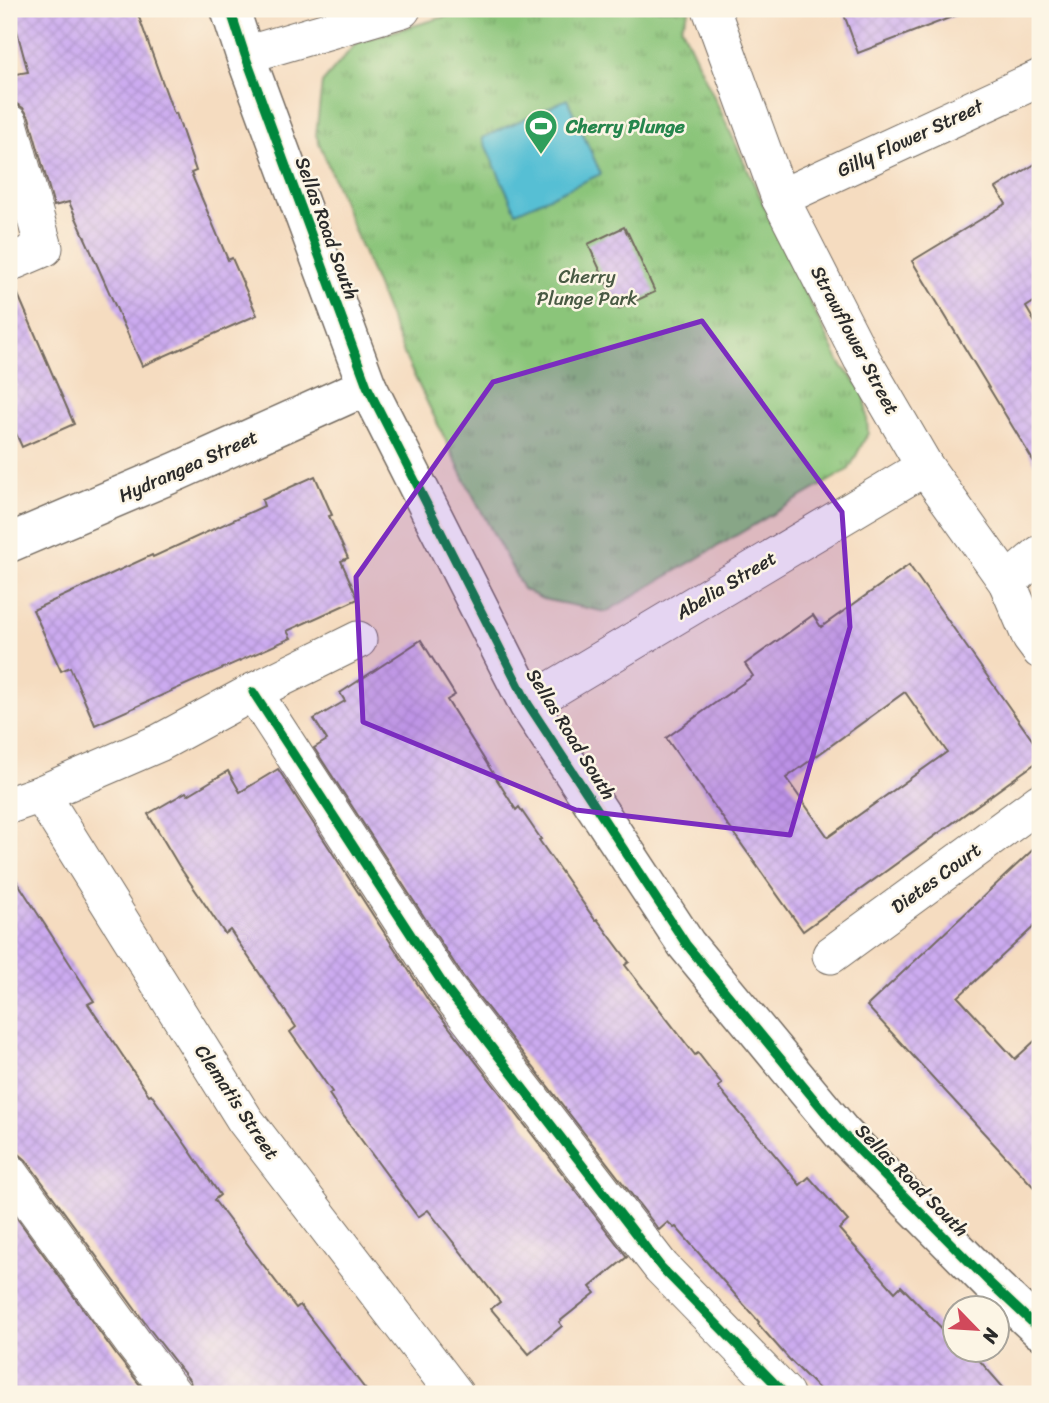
<svg xmlns="http://www.w3.org/2000/svg" width="1049" height="1403" viewBox="0 0 1049 1403" font-family="Sriracha,sans-serif">
<defs>
<pattern id="park-tufts" width="24" height="20" patternUnits="userSpaceOnUse" patternTransform="scale(1.75)"><rect width="24" height="20" fill="#8bc57a"/><path d="M3 7l-1-3M5 7V3M7 7l1-3M15 17l-1-3M17 17v-4M19 17l1-3" fill="none" stroke="#72a064"/></pattern>
<pattern id="building-cross-hatch" width="8" height="8" patternUnits="userSpaceOnUse" patternTransform="scale(1.75)"><rect width="8" height="8" fill="#ccabf0"/><path d="M0 0l8 8M0 8l8-8" fill="none" stroke="#af93ce"/></pattern>
</defs>
<rect width="100%" height="100%" fill="#fcf5e5"/>
<filter id="ink" filterUnits="userSpaceOnUse"><feTurbulence type="fractalNoise" baseFrequency=".0143" numOctaves="2"/><feDisplacementMap in="SourceGraphic" scale="14" xChannelSelector="R" yChannelSelector="G"/><feConvolveMatrix kernelMatrix="1 2 1 2 8 2 1 2 1" color-interpolation-filters="sRGB"/></filter>
<filter id="wash" filterUnits="userSpaceOnUse"><feTurbulence type="fractalNoise" baseFrequency=".00686" numOctaves="4" result="noise"/><feDisplacementMap in="SourceGraphic" scale="28" xChannelSelector="R" yChannelSelector="G"/><feGaussianBlur stdDeviation="1.57" result="paint"/><feColorMatrix in="noise" values="0 0 0 0 0 0 0 0 0 0 0 0 0 0 0 0 0 1.4 0 .05"/><feComposite in="paint" operator="in"/></filter>
<g filter="url(#wash)">
<rect width="100%" height="100%" fill="#f5dcc0"/>
<path fill="url(#park-tufts)" stroke="#5b7852" stroke-width="2" d="M472,9H690L681,26L796,274L841,365L865,393L868,433L849,469L606,612L542,599L523,589L468,486L407,361L316,135L322,83L357,42Z"/>
<path fill="#57bfd4" stroke="#417580" stroke-width="2" d="M567,99L601,174L516,212L482,138Z"/>
<g id="blocks">
<g fill="url(#building-cross-hatch)" fill-rule="evenodd">
<path d="M11,9H136L174,114L176,113L196,171L191,173L228,260L232,258L257,315L142,366L69,202L54,206L29,117L23,108L15,103H9V75L28,72Z"/>
<path d="M842,9H965V12L858,53Z"/>
<path d="M1040,161V298L1026,307L1040,331V472L912,261L1006,204L996,188Z"/>
<path d="M624,227L627,233H628L655,292L618,309L588,244Z"/>
<path d="M13,283L74,424L22,447L9,418V284Z"/>
<path d="M315,476L332,515L329,516L348,558L341,561L358,599L287,631L291,638L95,725L70,667L61,671L33,610L152,555L153,557L264,506L262,500Z"/>
<path d="M909,565L1040,751V760L803,931L666,738L753,676L745,664L813,615L821,627ZM905,692L947,752L828,837L786,778Z"/>
<path d="M421,640L455,695L447,700L516,810L519,807L541,839L539,840L595,920L597,919L629,962L625,965L695,1055L698,1053L722,1084L718,1087L800,1185L809,1177L848,1221L839,1229L895,1292L901,1286L955,1342V1350H963L968,1356L973,1353L1009,1394H824L789,1359L758,1324L759,1322L676,1227L674,1228L668,1222L659,1230L462,975L314,748L327,740L314,719L345,701L340,693Z"/>
<path d="M278,769L428,1000L627,1257L590,1287L595,1293L559,1322L562,1326L529,1354L491,1309L500,1302L428,1210L418,1217L343,1115L329,1094L332,1092L290,1032L296,1027L230,930L225,934L179,866L148,814L186,792L188,795L228,771L240,792Z"/>
<path d="M1040,843V921L958,997L1015,1059L1040,1036V1194L867,1006Z"/>
<path d="M9,869L94,1001L88,1004L149,1095L151,1094L220,1195L214,1200L296,1308L300,1305L369,1394H193L190,1381L151,1331L26,1160L18,1153L9,1151Z"/>
<path d="M9,1207L117,1356L147,1394H9Z"/>
</g>
</g>
</g>
<g filter="url(#ink)">
<use href="#blocks" fill-opacity="0" stroke="#72695f" stroke-width="2"/>
<g fill="none" stroke-linecap="round" stroke-linejoin="round">
<defs>
<g id="minor">
<path d="M711,9L780,198L862,359L925,467L1007,582L1031,638L1040,650"/>
<path d="M245,55L402,9"/>
<path d="M9,123L44,248L9,263"/>
<path d="M780,198L1040,78"/>
<path d="M1007,582L1040,554"/>
<path d="M253,692L445,987L661,1267L785,1394"/>
<path d="M528,704L925,467"/>
<path d="M41,794L245,1120L455,1394"/>
<path d="M9,805L41,794L159,743L253,692L358,640"/>
<path d="M831,955L1040,802"/>
<path d="M9,1172L134,1344L173,1394"/>
</g>
<g id="tertiary">
<path d="M230,9L245,55L367,386L528,704L686,944L842,1133L989,1282L1040,1330"/>
<path d="M9,543L178,471L367,386"/>
</g>
</defs>
<use href="#minor" stroke="#72695f" stroke-width="39"/>
<use href="#tertiary" stroke="#72695f" stroke-width="41"/>
<use href="#minor" stroke="#fff" stroke-width="37"/>
<use href="#tertiary" stroke="#fff" stroke-width="38"/>
<defs>
<g id="cycleway">
<path d="M230,9L245,55L367,386L528,704L686,944L842,1133L989,1282L1040,1330"/>
<path d="M253,692L445,987L661,1267L785,1394"/>
</g>
</defs>
<use href="#cycleway" stroke="#fcf5e5" stroke-width="13"/>
<use href="#cycleway" stroke="#00873e" stroke-width="9"/>
</g>
</g>
<path fill="#7b2cbf" fill-opacity="0.2" stroke="#7b2cbf" stroke-width="5" stroke-linejoin="round" d="M702,321L842,512L850,627L790,835L576,810L363,722L356,577L493,382Z"/>
<defs>
<symbol id="stadium-pin" viewBox="-11 -11 22 30"><path d="M0 17L-7.5 6A9.5 9.5 0 1 1 7.5 6Z" fill="#2e9e5b" stroke="#fcf5e5"/><path d="M0-5a6.5 5 0 1 0 0 10a6.5 5 0 1 0 0-10ZM-3.5-1.8h7v3.6h-7Z" fill="#fff"/></symbol>
</defs>
<g fill-rule="evenodd">
<use href="#stadium-pin" x="522" y="107" width="38" height="52"/>
</g>
<g text-anchor="middle" dominant-baseline="central" stroke-width="5" stroke-linejoin="round" paint-order="stroke">
<g font-size="19" font-weight="bold" fill="#27864d" stroke="#fcf5e5" text-anchor="start">
<text x="566" y="126">Cherry Plunge</text>
</g>
<g font-size="19" fill="#2b2b2b" stroke="#fcf5e5">
<text transform="translate(910 138) rotate(-25)">Gilly Flower Street</text>
<text transform="translate(327 228) rotate(70)">Sellas Road South</text>
<text transform="translate(855 340) rotate(62)">Strawflower Street</text>
<text transform="translate(188 466) rotate(-24)">Hydrangea Street</text>
<text transform="translate(726 585) rotate(-31)">Abelia Street</text>
<text transform="translate(571 734) rotate(58)">Sellas Road South</text>
<text transform="translate(936 878) rotate(-36)">Dietes Court</text>
<text transform="translate(237 1102) rotate(56)">Clematis Street</text>
<text transform="translate(912 1180) rotate(45)">Sellas Road South</text>
</g>
<g font-size="19" fill="#485943" stroke="#fcf5e5">
<text x="587" y="276">Cherry<tspan x="587" dy="22">Plunge Park</tspan></text>
</g>
</g>
<rect width="1049" height="1403" fill="none" stroke="#fcf5e5" stroke-width="35"/>
<g transform="translate(976 1329) rotate(115)"><circle r="33" fill="#fcf5e5" stroke="#a8a49b" stroke-width="2"/>
<path d="M0-5L12 26L0 18L-12 26Z" fill="#d1495b"/>
<text y="-10" font-size="19" font-weight="bold" text-anchor="middle" fill="#2b2b2b">N</text>
</g>
</svg>
